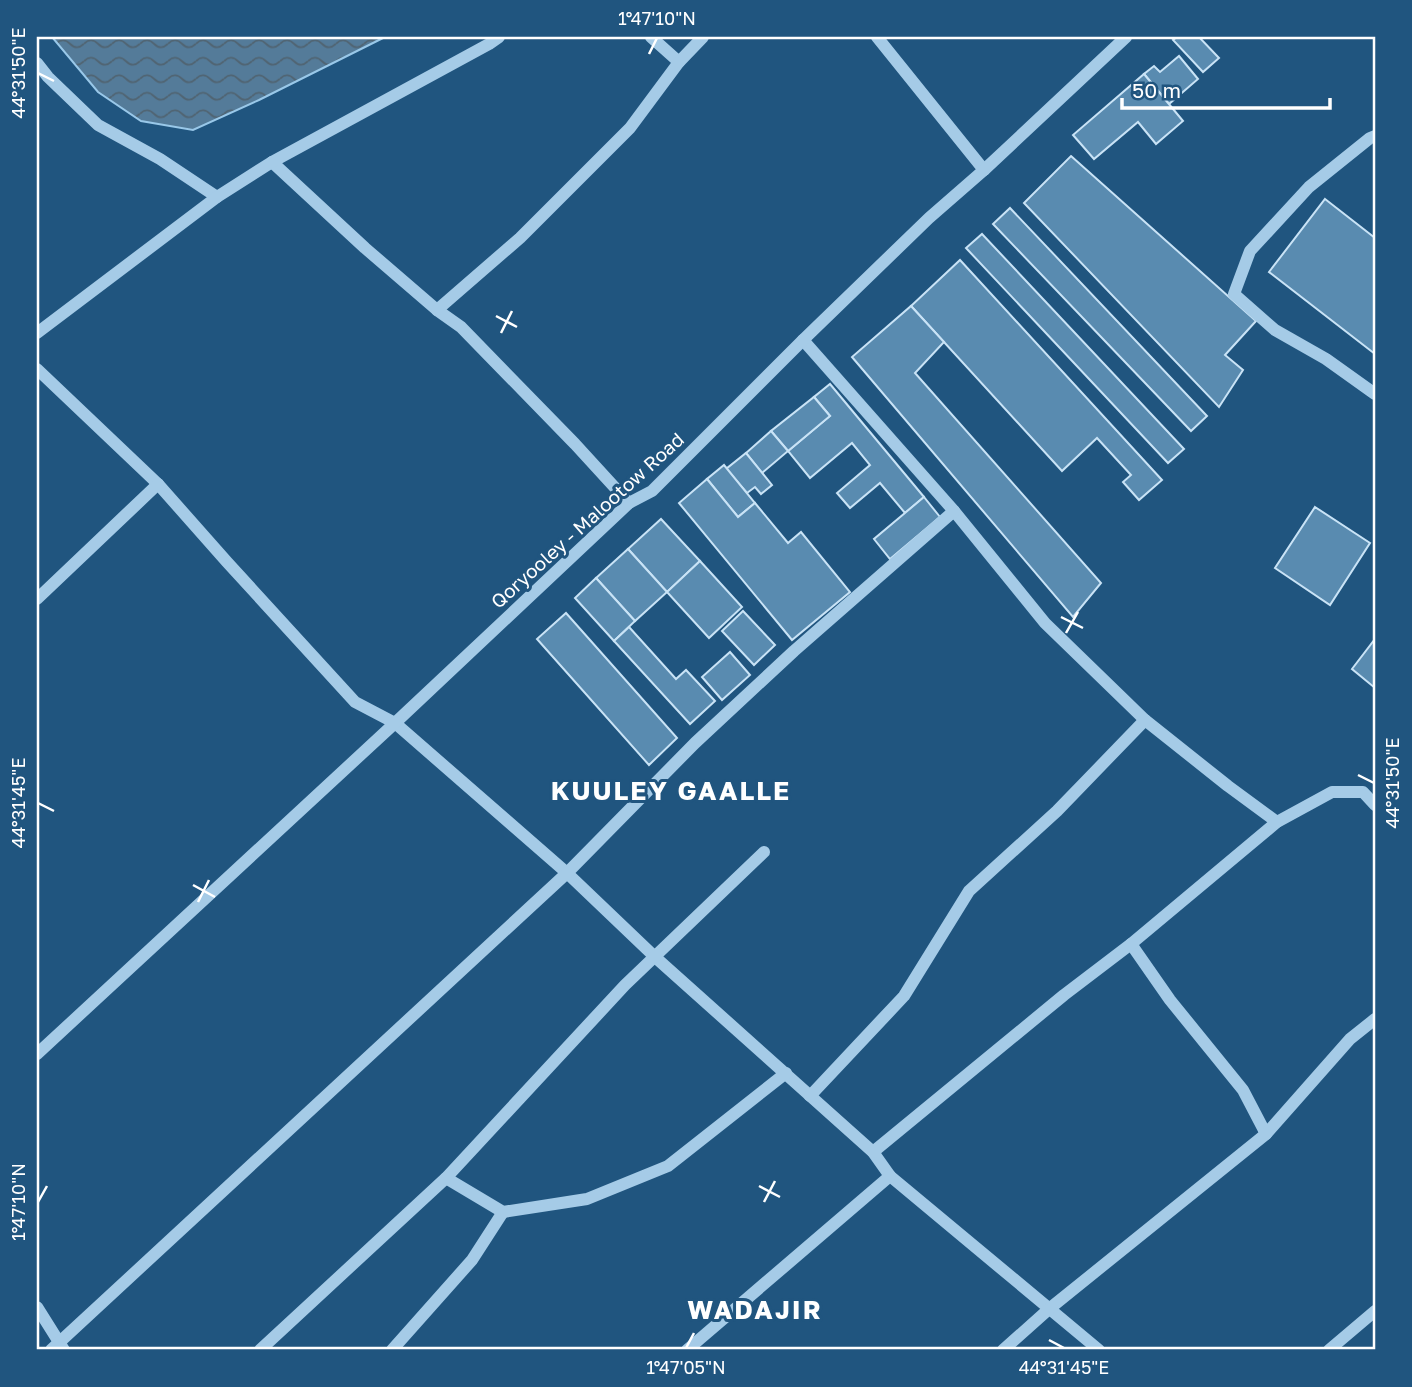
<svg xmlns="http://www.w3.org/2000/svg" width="1412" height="1387" viewBox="0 0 1412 1387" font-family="'Golos Text',sans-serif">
<defs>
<pattern id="water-waves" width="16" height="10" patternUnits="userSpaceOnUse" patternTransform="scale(1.75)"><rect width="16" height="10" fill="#547b99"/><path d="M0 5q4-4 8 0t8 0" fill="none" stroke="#506472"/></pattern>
</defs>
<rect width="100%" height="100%" fill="#20557f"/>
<path fill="url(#water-waves)" stroke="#99c8e9" stroke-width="2" d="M52,37H385L259,100L193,130L141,121L98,92Z"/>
<g fill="#598bb0" stroke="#c9e3f6" stroke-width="2">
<path d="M1177,37H1199L1219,58L1203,72L1173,40Z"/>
<path d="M1179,56L1198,79L1169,104L1144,74L1154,66L1160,72Z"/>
<path d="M1144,74L1183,121L1156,144L1138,122L1094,159L1073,135Z"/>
<path d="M1071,156L1256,321L1225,355L1243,370L1219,407L1024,203Z"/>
<path d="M1325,199L1375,238V354L1269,272Z"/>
<path d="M1010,208L1207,416L1191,431L993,224Z"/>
<path d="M982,234L1184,449L1168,463L966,248Z"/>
<path d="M960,260L1162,480L1139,500L1123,482L1131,475L1097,438L1062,471L911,306Z"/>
<path d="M911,306L944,342L915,373L1101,583L1073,617L852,357Z"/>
<path d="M830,384L924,497L905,513L880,483L850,508L837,493L870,465L852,443L810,478L788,451L830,416L814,397Z"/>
<path d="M814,397L830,416L788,451L771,431Z"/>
<path d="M771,431L788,451L762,473L746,453Z"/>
<path d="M746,453L772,485L761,494L755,487L747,493L726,469Z"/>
<path d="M724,465L755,503L738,517L707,479Z"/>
<path d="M707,479L738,517L755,503L788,543L801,532L850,592L792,640L679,503Z"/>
<path d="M924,497L940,517L890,559L874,539Z"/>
<path d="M1315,507L1370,543L1330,605L1275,568Z"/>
<path d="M661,519L700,561L667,592L628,549Z"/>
<path d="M628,549L667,592L635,621L596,578Z"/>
<path d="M700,561L742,607L709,638L667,592Z"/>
<path d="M596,578L635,621L614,641L575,598Z"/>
<path d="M743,611L775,645L754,665L722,631Z"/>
<path d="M566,613L677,738L649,765L537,639Z"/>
<path d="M629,627L676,679L686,670L715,701L690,724L614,641Z"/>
<path d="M1375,639V688L1352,669Z"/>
<path d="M730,652L750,675L722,700L702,677Z"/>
</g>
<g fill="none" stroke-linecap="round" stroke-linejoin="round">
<g stroke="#a5cbe7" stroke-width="12">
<path d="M651,37L679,62"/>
<path d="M877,37L984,170"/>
<path d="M37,63L48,77L98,125L160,159L217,197"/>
<path d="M1375,136L1370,138L1309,187L1250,251L1234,294L1275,330L1326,359L1375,394"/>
<path d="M272,162L365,248L437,310L461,327L575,444L629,503"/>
<path d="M437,310L520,238L630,128L679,62L703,37"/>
<path d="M37,333L217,197L272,162L489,44L499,37"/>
<path d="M803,340L954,511L1045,623L1145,720L1228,786L1277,822"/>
<path d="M37,369L158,484L227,562L355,702L395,723L567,873L655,957L873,1152L890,1176L1099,1350"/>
<path d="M37,599L158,484"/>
<path d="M1131,944L1170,1000L1243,1090L1266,1134"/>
<path d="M37,1054L395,723L629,503L652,491L803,340L929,218L984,170L1126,37"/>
<path d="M810,1096L904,996L969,891L1057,811L1145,720"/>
<path d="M873,1152L1064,995L1131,944L1277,822L1332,792H1363L1375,805"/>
<path d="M446,1178L503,1212L587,1199L668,1166L786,1073"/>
<path d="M37,1307L64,1350"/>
<path d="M51,1350L567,873L695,743L794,651L954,511"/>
<path d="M260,1350L446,1178L625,985L764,852"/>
<path d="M392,1350L472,1260L503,1212"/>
<path d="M687,1350L890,1176"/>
<path d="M1003,1350L1049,1309L1266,1134L1350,1039L1375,1019"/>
<path d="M1329,1350L1375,1311"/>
</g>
</g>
<path fill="none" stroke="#fff" stroke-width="2.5" d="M649,54L657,38M38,73L54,81M496,316L517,327M501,333L512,311M1061,617L1083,628M1066,633L1078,612M1358,775L1374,783M38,803L54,811M193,885L215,897M198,902L209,880M759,1186L780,1197M38,1202L47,1186M764,1202L775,1181M1049,1340L1064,1348M686,1348L694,1333"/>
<g text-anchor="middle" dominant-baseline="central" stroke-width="6" stroke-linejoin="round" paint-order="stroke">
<g font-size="19" fill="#fff" stroke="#20557f">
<text transform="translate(587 520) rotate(-42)">Qoryooley - Malootow Road</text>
</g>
<g font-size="26" font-weight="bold" letter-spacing="2" fill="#fff" stroke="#20557f">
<text x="671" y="790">KUULEY GAALLE</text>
<text x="755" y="1309">WADAJIR</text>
</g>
</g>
<rect width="1412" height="1387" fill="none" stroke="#20557f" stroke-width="77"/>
<path d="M1122 98v10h208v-10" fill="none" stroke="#ffffff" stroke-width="3.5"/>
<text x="1132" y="98" font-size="21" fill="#ffffff" stroke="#20557f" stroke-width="5" paint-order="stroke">50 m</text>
<rect x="38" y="38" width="1336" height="1310" fill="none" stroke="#fff" stroke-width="2.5"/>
<g font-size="18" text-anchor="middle" fill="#fff">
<text x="657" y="25">1°47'10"N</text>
<text transform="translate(19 73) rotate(-90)" y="6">44°31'50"E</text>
<text transform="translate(1393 783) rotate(-90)" y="6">44°31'50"E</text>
<text transform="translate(19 803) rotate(-90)" y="6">44°31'45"E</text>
<text transform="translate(19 1202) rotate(-90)" y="6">1°47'10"N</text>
<text x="686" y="1374">1°47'05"N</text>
<text x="1064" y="1374">44°31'45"E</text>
</g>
</svg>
